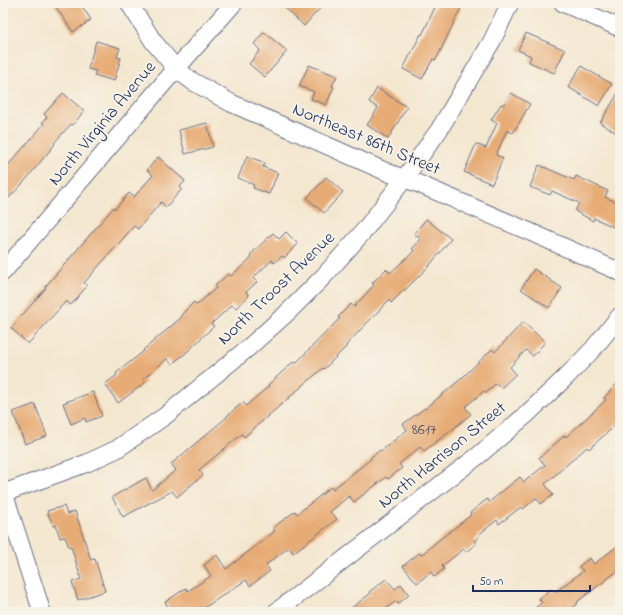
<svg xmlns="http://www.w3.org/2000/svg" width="623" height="615" viewBox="0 0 623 615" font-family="'Indie Flower',sans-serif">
<rect width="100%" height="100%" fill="#f7f3e8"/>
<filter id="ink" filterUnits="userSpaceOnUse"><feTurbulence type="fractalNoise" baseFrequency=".025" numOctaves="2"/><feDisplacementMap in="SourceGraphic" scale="8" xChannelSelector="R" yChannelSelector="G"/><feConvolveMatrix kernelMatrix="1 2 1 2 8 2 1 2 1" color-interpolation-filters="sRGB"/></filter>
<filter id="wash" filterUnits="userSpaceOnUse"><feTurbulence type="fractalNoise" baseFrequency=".012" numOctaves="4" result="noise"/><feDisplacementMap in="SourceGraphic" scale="16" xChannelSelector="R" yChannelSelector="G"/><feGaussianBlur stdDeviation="0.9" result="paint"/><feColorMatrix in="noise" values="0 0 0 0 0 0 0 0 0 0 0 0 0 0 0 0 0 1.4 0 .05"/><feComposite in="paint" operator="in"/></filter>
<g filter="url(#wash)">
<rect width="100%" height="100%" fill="#f4e7d0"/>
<g id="blocks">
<g fill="#e7ab75">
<path d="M53,3H80L91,20L73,32Z"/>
<path d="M280,3H325L304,26Z"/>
<path d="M437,3H449L461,8L436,60L433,59L422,79L403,69L421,34L422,35Z"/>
<path d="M264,32L287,51L265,77L249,64L260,50L254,44Z"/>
<path d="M526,33L565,50L554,73L529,62L531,56L518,50Z"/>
<path d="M96,41L120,48L117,57L121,58L114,81L94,75L96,71L88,69Z"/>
<path d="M309,65L337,76L332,86L334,87L326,105L311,99L314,92L299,86Z"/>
<path d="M581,66L612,84L599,106L568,87Z"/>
<path d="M377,88L407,107L388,139L367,125L378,108L369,102Z"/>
<path d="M620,90V135L600,123Z"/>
<path d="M63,93L84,111L73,125L71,124L54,143L55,144L24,182L3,204V171L44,124L42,123L47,117L44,114Z"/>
<path d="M511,93L530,104L513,133L507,130L496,155L503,158L492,184L464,172L476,144L486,148L497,123L491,120L501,104L503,105Z"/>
<path d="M207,123L213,147L185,154L179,130Z"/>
<path d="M247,156L265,163L263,167L278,173L269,194L253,188L254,185L238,178Z"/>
<path d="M158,157L185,181L180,187L182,189L166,207L161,202L138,229L134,226L84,283L87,286L71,305L66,301L28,344L11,328L46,288L45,287L114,207L115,209L129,193L134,197L153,175L147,170Z"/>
<path d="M539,165L574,180L576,176L608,191L605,197L620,204V230L594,218L593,221L575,211L579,203L552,191L550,195L530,187Z"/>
<path d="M326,177L343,192L324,213L307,198Z"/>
<path d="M426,219L451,239L429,266L405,290H404L391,303L389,300L346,345L347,346L324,369L323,368L244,437L242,434L199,470L203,475L177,497L172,491L123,517L112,497L146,478L152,490L176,470L171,464L227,417V416L243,402L246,406L269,386L268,385L293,362L295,364L340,318L338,317L351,304L354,307L374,285L372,283L386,269L390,273L414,251L412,249L421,239L414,234Z"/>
<path d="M286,232L298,244L284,258L282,256L274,263L272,260L253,278L257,282L246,292L249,296L236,308L232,305L211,324L214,326L187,352L172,364L167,359L143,379L146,382L118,403L105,384L117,375L116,373L144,351L143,350L182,317L181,315L194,302L197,305L216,288L215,286L228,274L231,276L252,257L250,255L273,233L279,239Z"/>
<path d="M534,269L562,288L549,308L521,289Z"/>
<path d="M523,322L545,342L533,356L526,350L510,367L516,374L501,388L496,383L486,393L484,391L465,407L471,414L453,429L424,451L420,447L399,464L402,468L388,479L386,477L354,502L349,496L330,512L337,519L293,553L289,547L266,565L270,571L250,586L246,580L198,612H171L165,602L186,588L188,591L211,576L204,565L217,555L226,569L275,531L273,528L295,511L297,514L331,487L333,489L371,459L370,458L380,450L381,451L407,430L403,424L425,408V409L462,378L492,349L495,352Z"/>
<path d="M620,380V421L589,449L587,447L545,484L553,495L541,504L536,498L523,509L521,507L499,524L497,520L478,535L479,537L474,541L476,544L466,552L464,549L442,566L444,569L434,577L431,572L417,583L403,566L419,553L421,555L439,540L471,515L470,513L487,499L489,502L520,477L524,482L545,465L539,458L565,435L566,437L606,400L604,398Z"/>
<path d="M93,392L102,416L86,422L85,418L71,424L63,403Z"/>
<path d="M35,404L47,436L25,444L13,412Z"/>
<path d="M64,506L67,514L75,511L91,560L95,559L105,591L78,600L72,582L81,579L71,546L69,547L65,537L60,538L56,525L53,526L47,511Z"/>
<path d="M620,544V569L577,602L578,603L567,612H531L542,602L539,599L551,589L554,593L583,571L579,566L590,558L594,564Z"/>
<path d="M386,579L395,589L401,584L409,595L398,604L396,601L382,612H346L371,593L369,592Z"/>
</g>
</g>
</g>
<g filter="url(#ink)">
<use href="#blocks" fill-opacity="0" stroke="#676f86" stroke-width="1"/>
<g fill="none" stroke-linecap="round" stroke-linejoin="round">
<defs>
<g id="street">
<path d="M129,3L153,41L176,69L192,81L231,103L389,173L419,184L528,231L620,272"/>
<path d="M563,3L620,28"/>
<path d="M3,272L168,78L234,3"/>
<path d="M3,490L42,612"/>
<path d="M4,493L87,463L117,449L165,416L248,348L287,313L324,276L363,232L404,179L439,130L492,41L510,3"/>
<path d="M276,612L479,455L526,415L567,376L593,349L620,316"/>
</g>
</defs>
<use href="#street" stroke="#676f86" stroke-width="19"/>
<use href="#street" stroke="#fff" stroke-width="17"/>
</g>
</g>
<g text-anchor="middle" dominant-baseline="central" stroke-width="4" stroke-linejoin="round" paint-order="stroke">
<g font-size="16" fill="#4e4e64">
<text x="424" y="430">8617</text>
</g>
<g font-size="18" fill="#1b2f5e" stroke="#f7f3e8">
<text transform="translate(103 124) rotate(-50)">North Virginia Avenue</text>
<text transform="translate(366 140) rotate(23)">Northeast 86th Street</text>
<text transform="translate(277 289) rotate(-44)">North Troost Avenue</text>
<text transform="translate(443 456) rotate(-39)">North Harrison Street</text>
</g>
</g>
<rect width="623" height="615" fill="none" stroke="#f7f3e8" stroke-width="16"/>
<path d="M473 585v6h117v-6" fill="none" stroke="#1b2f5e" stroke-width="2"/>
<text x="479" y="585" font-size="12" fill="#1b2f5e" stroke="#f7f3e8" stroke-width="3" paint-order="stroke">50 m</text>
</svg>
